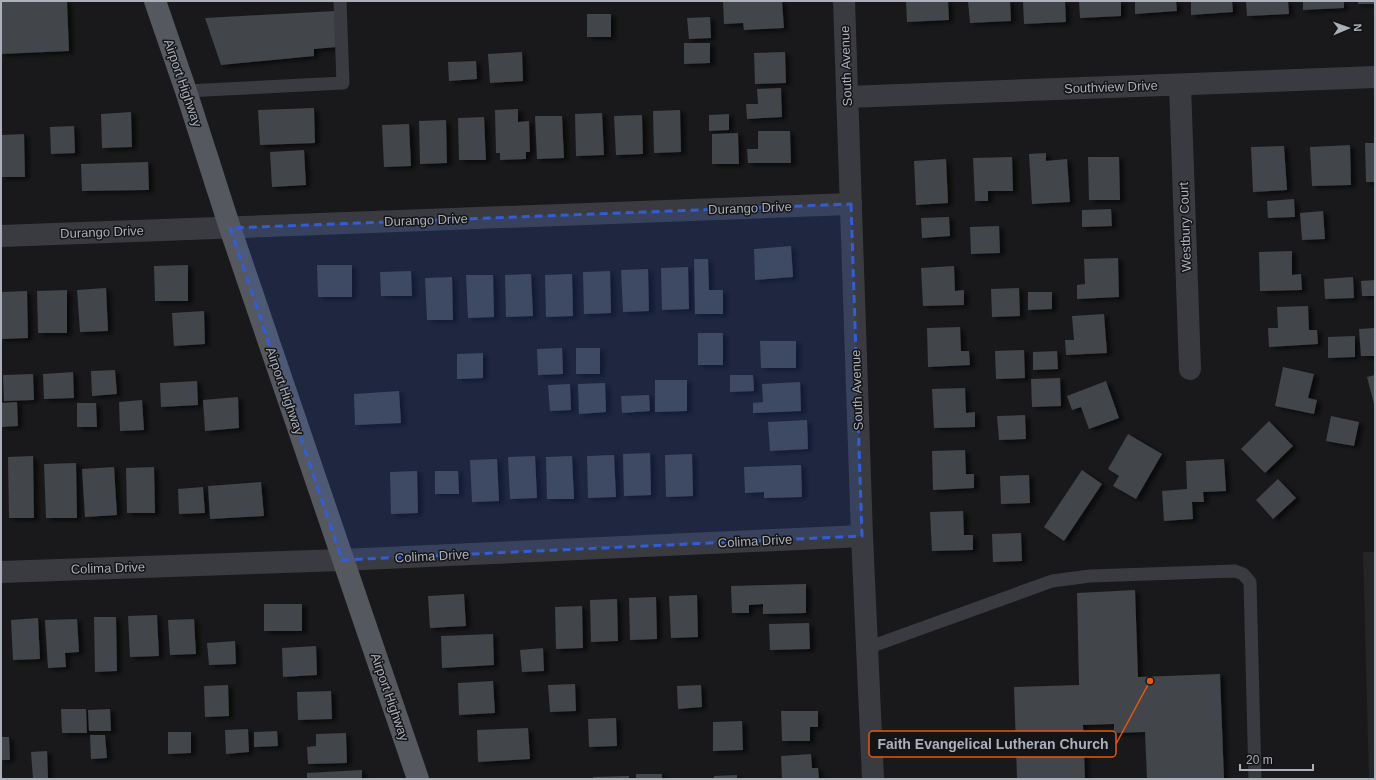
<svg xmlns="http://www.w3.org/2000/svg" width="1376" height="780" viewBox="0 0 1376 780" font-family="Helvetica,sans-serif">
<defs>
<filter id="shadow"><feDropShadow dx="4.5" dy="2.5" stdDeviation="2" flood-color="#0009"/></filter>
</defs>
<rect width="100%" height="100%" fill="#19191b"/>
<path fill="#252528" d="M1363,552H1375V779H1369Z"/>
<g fill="#434448" filter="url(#shadow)">
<path d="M1,1H67L69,51L1,54Z"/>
<path d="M723,1H782L784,28L744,30L743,23L724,24Z"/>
<path d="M906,1H948L949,20L907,22Z"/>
<path d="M968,1H1010L1011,21L970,23Z"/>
<path d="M1023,1H1065L1066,22L1024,24Z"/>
<path d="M1079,1H1121V16L1080,18Z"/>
<path d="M1135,1H1176L1177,11L1135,14Z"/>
<path d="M1191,1H1232L1233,12L1191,15Z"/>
<path d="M1246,1H1288L1289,14L1247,16Z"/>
<path d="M1303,1H1344V8L1303,10Z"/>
<rect x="1358" y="1" width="17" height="3"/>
<path d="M335,11L337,47L314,49V56L221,65L205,18Z"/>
<rect x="587" y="14" width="24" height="23"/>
<path d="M710,17L711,38L689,39L687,18Z"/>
<path d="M684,43H710V63L684,64Z"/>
<path d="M522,52L523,81L490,83L488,54Z"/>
<path d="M785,52L786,83L755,84L754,53Z"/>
<path d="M476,61L477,79L449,81L448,62Z"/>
<path d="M781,88L782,117L747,119L746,104H758L757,89Z"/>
<path d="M314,108L315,143L260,145L258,110Z"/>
<path d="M518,109V122L529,121L530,152H526V159L500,160V153H496L495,110Z"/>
<path d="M680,110L681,152L654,153L653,111Z"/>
<path d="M131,112L132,147L102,148L101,114Z"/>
<path d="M602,113L604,155L576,156L575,114Z"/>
<path d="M729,114V130L709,131V115Z"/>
<path d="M642,115L643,154L616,155L614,116Z"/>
<path d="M535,116H562L564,158L537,159Z"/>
<path d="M484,117L486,160H459L458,118Z"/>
<path d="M446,120L447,163L420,164L419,121Z"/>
<path d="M409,124L411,166L384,167L382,125Z"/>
<path d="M74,126L75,153L51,154L50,127Z"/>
<path d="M758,131H790L791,163H748L747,149H758Z"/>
<path d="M738,133L739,164H712V134Z"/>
<path d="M24,134L25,177H1V135Z"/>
<path d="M1365,143H1375V182H1366Z"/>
<path d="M1350,145L1351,185L1312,186L1310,147Z"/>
<path d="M1284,146L1287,190L1253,192L1251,147Z"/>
<path d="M304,150L306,185L272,187L270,152Z"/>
<path d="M1046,153V161L1067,159L1070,202L1032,204L1029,154Z"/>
<path d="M1012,157L1013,191H988V201H975L973,158Z"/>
<path d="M1088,157H1119L1120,200H1089Z"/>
<path d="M946,159L948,203L916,205L914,161Z"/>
<path d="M148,162L149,190L82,191L81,164Z"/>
<path d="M1294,199L1295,217L1268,218L1267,201Z"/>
<path d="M1111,209L1112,226L1082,227V210Z"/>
<path d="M1323,211L1325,239L1302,240L1300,213Z"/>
<path d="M949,217L950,236L922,238L921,218Z"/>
<path d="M999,226L1000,253L971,254L970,227Z"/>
<path d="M791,246L793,277L755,280L754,249Z"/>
<path d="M1292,251V275L1301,274L1302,290L1260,291L1259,252Z"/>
<path d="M1118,258L1119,297L1077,299V285L1085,284L1084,259Z"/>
<path d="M694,259H708L709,290H723V314H695Z"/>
<path d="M188,265V301H155L154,266Z"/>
<path d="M317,265H352V297H318Z"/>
<path d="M954,266L955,291L964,290V305L923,306L921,268Z"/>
<path d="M688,267L689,309L662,310L661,268Z"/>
<path d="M648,269L649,311L623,312L621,270Z"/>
<path d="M411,271L412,296H381L380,272Z"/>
<path d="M610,271L611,313L584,314L583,272Z"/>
<path d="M531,274L533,316L506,317L505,275Z"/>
<path d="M572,274L573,316L546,317L545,275Z"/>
<path d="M466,275H493L494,317L468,318Z"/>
<path d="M452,277L453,320H427L425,278Z"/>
<path d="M1353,277L1354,298L1325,299L1324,279Z"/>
<path d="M1375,280V296H1362L1361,281Z"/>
<path d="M106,288L108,331L80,332L77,290Z"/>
<path d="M1019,288L1020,316L992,317L991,289Z"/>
<path d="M67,290V333H38L37,291Z"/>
<path d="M27,291L28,338L1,339V292Z"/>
<path d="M1028,292H1052V309L1028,310Z"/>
<path d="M1308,306L1309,330H1317L1318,344L1269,347L1268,328H1278L1277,307Z"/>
<path d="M204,311L205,344L174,346L172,313Z"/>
<path d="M1104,314L1107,353L1066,355L1065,340H1074L1072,316Z"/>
<path d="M960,327L961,351H969L970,365L928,367L927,328Z"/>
<path d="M1375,328V356H1361L1359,329Z"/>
<rect x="698" y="333" width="25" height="32"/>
<path d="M1355,336V357L1328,358V337Z"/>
<path d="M760,341H796V368H761Z"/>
<path d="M562,348L563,374L538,375L537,349Z"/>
<rect x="576" y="348" width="24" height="26"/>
<path d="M1024,350L1025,378L996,379L995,351Z"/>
<path d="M1057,351L1058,369L1033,370V352Z"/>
<path d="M483,353V378L457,379V354Z"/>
<path d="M1283,367L1314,374L1308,398L1317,400L1314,414L1275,406Z"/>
<path d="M115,370L117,394L92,396L91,371Z"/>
<path d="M73,372L74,398L44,399L43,374Z"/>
<path d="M33,374L34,400L4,401L3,375Z"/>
<path d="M730,375H753L754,391L730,392Z"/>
<path d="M1375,375V404H1374L1367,377Z"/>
<path d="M1060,378L1061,406L1032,407L1031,379Z"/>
<path d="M655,380H687V411L655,412Z"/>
<path d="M197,381L198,405L161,407L160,383Z"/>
<path d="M1106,381L1119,418L1089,429L1081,407L1072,410L1067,396Z"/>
<path d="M800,382L801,411L753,413V403L763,402L762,384Z"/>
<path d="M605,383L606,412L579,414L578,384Z"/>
<path d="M570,384L571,410L550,411L548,385Z"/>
<path d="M965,388L966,413L975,412V427L934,428L932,389Z"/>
<path d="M399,391L401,423L355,425L354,394Z"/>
<path d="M649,395L650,411L622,413L621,396Z"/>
<path d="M238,397L239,428L205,431L203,400Z"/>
<path d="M142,400L144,430L120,431L119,402Z"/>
<path d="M17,402L18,426L1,427V403Z"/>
<path d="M77,403H96L97,427H77Z"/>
<path d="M1025,415L1026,439L999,440L997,416Z"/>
<path d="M1331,416L1359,422L1354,446L1326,441Z"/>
<path d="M807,420L808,449L770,451L768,422Z"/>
<path d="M1269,421L1293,446L1265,473L1241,449Z"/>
<path d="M1128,434L1162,454L1136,499L1113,486L1119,476L1108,469Z"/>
<path d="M965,450L966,474H974V488L933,490L932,451Z"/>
<path d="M650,453L651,495L624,496L623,454Z"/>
<path d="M692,454L693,496L666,497L665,455Z"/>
<path d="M614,455L616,497L588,498L587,456Z"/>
<path d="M33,456L34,518H9L8,457Z"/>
<path d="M535,456L537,498L510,499L508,457Z"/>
<path d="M572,456L574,499H547L546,457Z"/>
<path d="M497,459L499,501L472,502L470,460Z"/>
<path d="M1224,459L1226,491L1203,492L1204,502H1192L1193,519L1164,521L1162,491L1187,489L1186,461Z"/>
<path d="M76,463L77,518H46L44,464Z"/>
<path d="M801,465L802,497L764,498V492L745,493L744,467Z"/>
<path d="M114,467L117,515L85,517L82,469Z"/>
<path d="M154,467L155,513H127L126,468Z"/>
<path d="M1082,470L1102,484L1064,541L1044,527Z"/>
<path d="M417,471L418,513L391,514L390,472Z"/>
<path d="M435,471H458L459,494H435Z"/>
<path d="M1029,475L1030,503L1001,504L1000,476Z"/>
<path d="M1278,479L1296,498L1273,519L1256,500Z"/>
<path d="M261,482L264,516L210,519L208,486Z"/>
<path d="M203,487L205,513L179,514L178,489Z"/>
<path d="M963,511L964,535H973V550L932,551L930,512Z"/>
<path d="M1021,533L1022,561L993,562L992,534Z"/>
<path d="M806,584V613L763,614V604L749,605V613H732L731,586Z"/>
<path d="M1135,590L1138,677L1220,674L1224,779H1147L1145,732L1114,733V724L1083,725L1085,779H1017L1014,687L1079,685L1077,593Z"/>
<path d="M464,594L466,626L430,628L428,596Z"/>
<path d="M697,595L698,637L671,638L669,596Z"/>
<path d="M656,597L657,639L630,640L629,598Z"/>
<path d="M617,599L618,641L591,642L590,600Z"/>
<rect x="264" y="604" width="38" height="27"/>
<path d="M582,606L583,648L556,649L555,607Z"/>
<path d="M157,615L159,656L130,657L128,616Z"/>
<path d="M94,617H116L117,671L95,672Z"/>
<path d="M38,618L40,659L13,660L11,620Z"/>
<path d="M77,619L79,652L65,653L66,667L48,668L45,620Z"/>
<path d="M194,619L196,654L170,655L168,620Z"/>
<path d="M809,623L810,649L770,650L769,624Z"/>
<path d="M493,634L494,665L442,668L441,636Z"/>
<path d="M235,641L236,664L209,665L207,643Z"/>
<path d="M316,646L317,675L283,677L282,648Z"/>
<path d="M543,648L544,671L522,672L520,650Z"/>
<path d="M493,681L495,713L459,715L458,683Z"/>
<path d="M575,684L576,711L550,712L548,685Z"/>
<path d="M228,685L229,716L205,717L204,686Z"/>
<path d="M701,685L702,707L678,709L677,686Z"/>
<path d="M331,691L332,719L298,720L297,692Z"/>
<path d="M61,709H86L87,733H62Z"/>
<path d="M110,709L111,731H89L88,710Z"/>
<path d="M781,711H818V727H810V741H782Z"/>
<path d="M616,718L617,746L589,747L588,719Z"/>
<path d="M742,721L743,750L713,751V722Z"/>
<path d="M528,728L530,759L478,762L477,730Z"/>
<path d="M248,729L249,752L226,754L225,730Z"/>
<path d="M277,731L278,746L254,747V732Z"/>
<path d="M168,732H191V753L168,754Z"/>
<path d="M346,733L347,763L308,764L307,747L316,746V734Z"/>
<path d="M90,735H105L107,758L91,759Z"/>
<path d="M1,737H9L10,760H1Z"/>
<path d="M47,751L48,778L33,779L31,752Z"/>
<path d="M811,754L812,768H818L819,779H782L781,756Z"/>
<path d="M362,770V779H307V773Z"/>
<rect x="636" y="774" width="26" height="5"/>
<path d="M737,775V779H714V776Z"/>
<path d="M629,776V779H593V777Z"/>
</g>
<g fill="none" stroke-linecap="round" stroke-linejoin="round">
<g stroke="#3a3b40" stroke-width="13">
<path d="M186,91L343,83L340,1"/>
<path d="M867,648L1052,581L1090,576L1235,571L1243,574L1250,582L1255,779"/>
</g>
<g stroke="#3a3b40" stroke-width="22">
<path d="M1180,85L1190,369"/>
<path d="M847,97L1375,77"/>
<path d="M1,236L851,204"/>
<path d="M1,572L342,560L862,536"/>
</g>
<path stroke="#3a3b40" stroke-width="22" d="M844,1L862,536L873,779"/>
<path stroke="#56585f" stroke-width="22" d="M155,1L186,91L230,228L418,779"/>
</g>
<path fill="#325dd4" fill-opacity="0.2" stroke="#325dd4" stroke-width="3" stroke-dasharray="8 5" stroke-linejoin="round" d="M851,204L862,536L342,560L230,228Z"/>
<g text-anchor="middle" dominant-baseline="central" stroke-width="3" stroke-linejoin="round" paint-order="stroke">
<g font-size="13" fill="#acb0bb" stroke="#141416">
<text transform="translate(846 66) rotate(-92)">South Avenue</text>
<text transform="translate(183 83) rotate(71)">Airport Highway</text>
<text transform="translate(1111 87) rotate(-2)">Southview Drive</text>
<text transform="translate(750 208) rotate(-2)">Durango Drive</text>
<text transform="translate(426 220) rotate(-2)">Durango Drive</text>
<text transform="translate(1185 227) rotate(-92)">Westbury Court</text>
<text transform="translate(102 232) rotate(-2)">Durango Drive</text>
<text transform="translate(857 390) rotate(-92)">South Avenue</text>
<text transform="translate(285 391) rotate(71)">Airport Highway</text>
<text transform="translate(755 541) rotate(-3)">Colima Drive</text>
<text transform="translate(432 556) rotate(-3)">Colima Drive</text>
<text transform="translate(108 568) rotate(-2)">Colima Drive</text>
<text transform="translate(390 697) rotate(71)">Airport Highway</text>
</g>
</g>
<path fill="none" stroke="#e8590c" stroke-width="1.5" d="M1150 681L1116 744"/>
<circle fill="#e8590c" stroke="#141416" stroke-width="1.5" cx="1150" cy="681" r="4"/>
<rect fill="#141416" stroke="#e8590c" stroke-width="1.5" x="869" y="731" width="247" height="26" rx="4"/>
<g font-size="14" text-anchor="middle" font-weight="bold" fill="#acb0bb">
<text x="993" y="749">Faith Evangelical Lutheran Church</text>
</g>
<rect width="1376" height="780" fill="none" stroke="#acb0bb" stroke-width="4"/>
<g transform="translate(1348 28) rotate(88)" stroke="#141416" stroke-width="3" paint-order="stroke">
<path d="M0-3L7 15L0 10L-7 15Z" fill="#acb0bb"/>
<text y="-6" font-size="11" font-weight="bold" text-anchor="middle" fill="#acb0bb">N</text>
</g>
<path d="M1240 764v6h73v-6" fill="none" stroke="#acb0bb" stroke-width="2"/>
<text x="1246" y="764" font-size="12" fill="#acb0bb" stroke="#141416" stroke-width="3" paint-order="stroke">20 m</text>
</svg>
